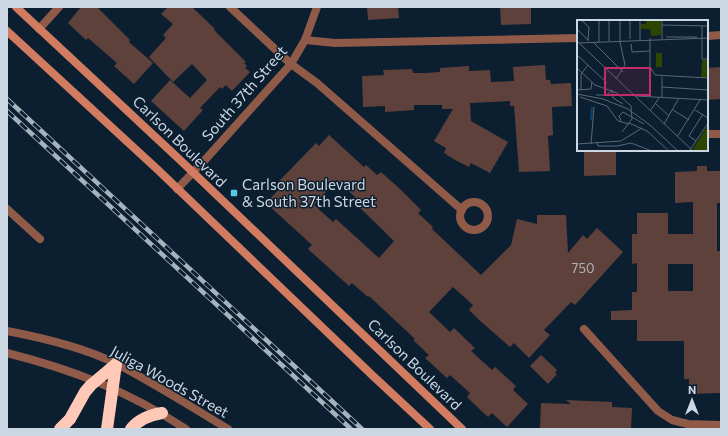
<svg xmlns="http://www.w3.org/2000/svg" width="728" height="436" viewBox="0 0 728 436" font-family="Commissioner,sans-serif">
<rect width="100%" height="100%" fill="#0c1f30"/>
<g fill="#5e413b" fill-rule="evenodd">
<path d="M81,7H97L130,40L129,42L153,63L134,84L114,66L117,63L88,38L86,40L68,23Z"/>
<path d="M168,7H192L215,29L214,30L246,62L244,63L247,66L245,68L250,72L232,91L226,85L222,89L220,87L200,108L203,110L184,131L151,101L170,80L190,98L207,80L192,64L173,82L149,57L166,38L163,35L173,24L161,14Z"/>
<path d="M367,7H398L399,18L368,20Z"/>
<path d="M500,7H531V24L501,25Z"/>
<path d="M545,65L546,80H550L551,84L571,83L572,106L552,107L553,135L548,136L550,171L519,172L514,106H510V101L470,103L471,121L508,142L490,173L471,163L469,167L457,161L444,153L446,148L434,141L453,109H442V105H414V110L385,112V106L363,107L362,76L384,75L383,70L412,69L413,73H426L440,72V68L469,66V71L490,70L491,82L514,81L513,67Z"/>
<path d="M721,67V99L707,100V68Z"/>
<path d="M329,135L364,167L366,165L377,175L381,172L400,189L421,210L418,213L433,227L432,229L481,275L511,245L517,219L537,224V215H566L568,253L583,235L587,239L597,228L623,252L575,305L571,302L544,330L550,335L529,358L514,343L510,347L477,318L469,310L473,305L453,287L429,312L450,332L454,328L475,348L471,351L492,370L495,367L516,386L513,390L528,404L507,427L492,413L488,417L473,403L467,397L470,393L450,375L447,378L425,358L429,355L413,340L415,339L369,296L368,297L352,283L349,286L308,249L312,245L266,203L281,187L277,183L286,174L316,143L319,146ZM337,180L356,198L353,201L394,241L379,258L336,219L333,222L314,205Z"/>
<path d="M584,150H616V175L584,176Z"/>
<path d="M697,166H707V171H721V203H717V251H721L720,393L689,394V379H684V341H637V320H611V311L632,310V292H637V263L632,264V234H637V213H668V234H693V202L675,203V172L697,171ZM668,264H693V291H668Z"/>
<path d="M541,355L557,370L555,373L557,374L548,384L530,366Z"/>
<path d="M566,400L612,402V407L632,408L631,429H540L541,403L571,404Z"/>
</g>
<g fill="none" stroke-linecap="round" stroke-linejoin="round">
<g stroke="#905a49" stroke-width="8">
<path d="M39,29L59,7"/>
<path d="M707,36L721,35"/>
<path d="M305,40L335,43L578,38"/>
<path d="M291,64L317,83L462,210"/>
<path d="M707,134H721"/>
<circle cx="474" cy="216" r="14"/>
<path d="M584,329L658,411L672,420L688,424L721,425"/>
</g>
<g stroke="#905a49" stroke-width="8">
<path d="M230,7L291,64"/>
<path d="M7,209L40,239"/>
</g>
<g stroke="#905a49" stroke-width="8">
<path d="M177,189L204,161L291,64L305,40L317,7"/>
<path d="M7,331C44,338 83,347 117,364C155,384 192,407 228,429"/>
<path d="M7,353C74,370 128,391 186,429"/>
</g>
<g stroke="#d17b60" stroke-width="8">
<path d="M16,7L179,159L462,429"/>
<path d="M7,31L157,169L372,375L430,429"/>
</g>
<g stroke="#ffc8b7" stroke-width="12">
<path d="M60,429L70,419L85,392L91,385L116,364"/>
<path d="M107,429L116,364"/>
<path d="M131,429C139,419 149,415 162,413"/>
</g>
<defs>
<g id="rail">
<path d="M7,99L362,429"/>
<path d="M7,111L351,429"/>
</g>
</defs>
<use href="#rail" stroke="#a5b3bf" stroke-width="4.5"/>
<use href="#rail" stroke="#0c1f30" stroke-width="3" stroke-dasharray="9" stroke-linecap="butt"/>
</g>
<rect fill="#57c9e2" stroke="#0c1f30" stroke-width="1.5" x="230" y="189" width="8" height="8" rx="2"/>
<g text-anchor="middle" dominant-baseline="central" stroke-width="3" stroke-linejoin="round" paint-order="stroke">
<g font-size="13" fill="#b0b2b8">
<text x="583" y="268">750</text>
</g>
<g font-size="15" fill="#cbd7e2" stroke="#0c1f30">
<text transform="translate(244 93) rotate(-49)">South 37th Street</text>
<text transform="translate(180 141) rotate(44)">Carlson Boulevard</text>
<text transform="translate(415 364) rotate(44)">Carlson Boulevard</text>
<text transform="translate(170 381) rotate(29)">Juliga Woods Street</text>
</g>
<g font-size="15" fill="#cbd7e2" stroke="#0c1f30" text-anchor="start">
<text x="242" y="184">Carlson Boulevard<tspan x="242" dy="17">&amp; South 37th Street</tspan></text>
</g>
</g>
<g transform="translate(577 20)">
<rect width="131" height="131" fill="#0c1f30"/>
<path d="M69,0H84V15L74,16L73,9H64V4H69ZM79,33H85V47H79ZM125,40H131V57H124ZM131,105V131H117L116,129Z" fill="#2e4500"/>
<path fill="none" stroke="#03456a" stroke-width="2" d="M14,100L15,87"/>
<path fill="none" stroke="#586977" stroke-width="1" d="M4,0L12,7L11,21M22,0V22M32,0V21M53,0V19M63,0V20M85,5L131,6M125,6V39H131M0,9L11,20M89,17H120M73,18V47L78,55L131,58M85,19V0M0,21L116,131M16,22L46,52M2,23L131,18M54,24L55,32L73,31M0,35L30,63M0,48L19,66M39,59L48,45L43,22V0M18,65L40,73L54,86L55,99L45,112M85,67L131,70M0,70L14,69L15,62M4,70V54L11,45M35,70L36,78L46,84M0,74L26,79L51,89L73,105L101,131M19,75H30L35,70M59,76L131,80M3,77L30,86L41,101L52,104M85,78V57M78,83L92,96M96,90L112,100M118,90L131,98M73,91L82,78M44,101L42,96L46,92L67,104M52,103L70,111L92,131M87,104L102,78M100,117L123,80M119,121L112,116L126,94M20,123L21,126H40L54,123L75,131M0,124L44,121L65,108M14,124L17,87M113,130L131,103"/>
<path fill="#c32b68" fill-opacity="0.15" stroke="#c32b68" stroke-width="2" d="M28,48H73V75H28Z"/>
<rect width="131" height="131" fill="none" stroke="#cbd7e2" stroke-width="2"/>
</g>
<rect width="728" height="436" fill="none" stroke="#cbd7e2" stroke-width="16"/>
<g transform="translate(692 400)" stroke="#0c1f30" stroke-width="3" paint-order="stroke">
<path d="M0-3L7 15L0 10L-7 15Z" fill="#cbd7e2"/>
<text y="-6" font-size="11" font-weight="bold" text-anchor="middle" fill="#cbd7e2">N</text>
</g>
</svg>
